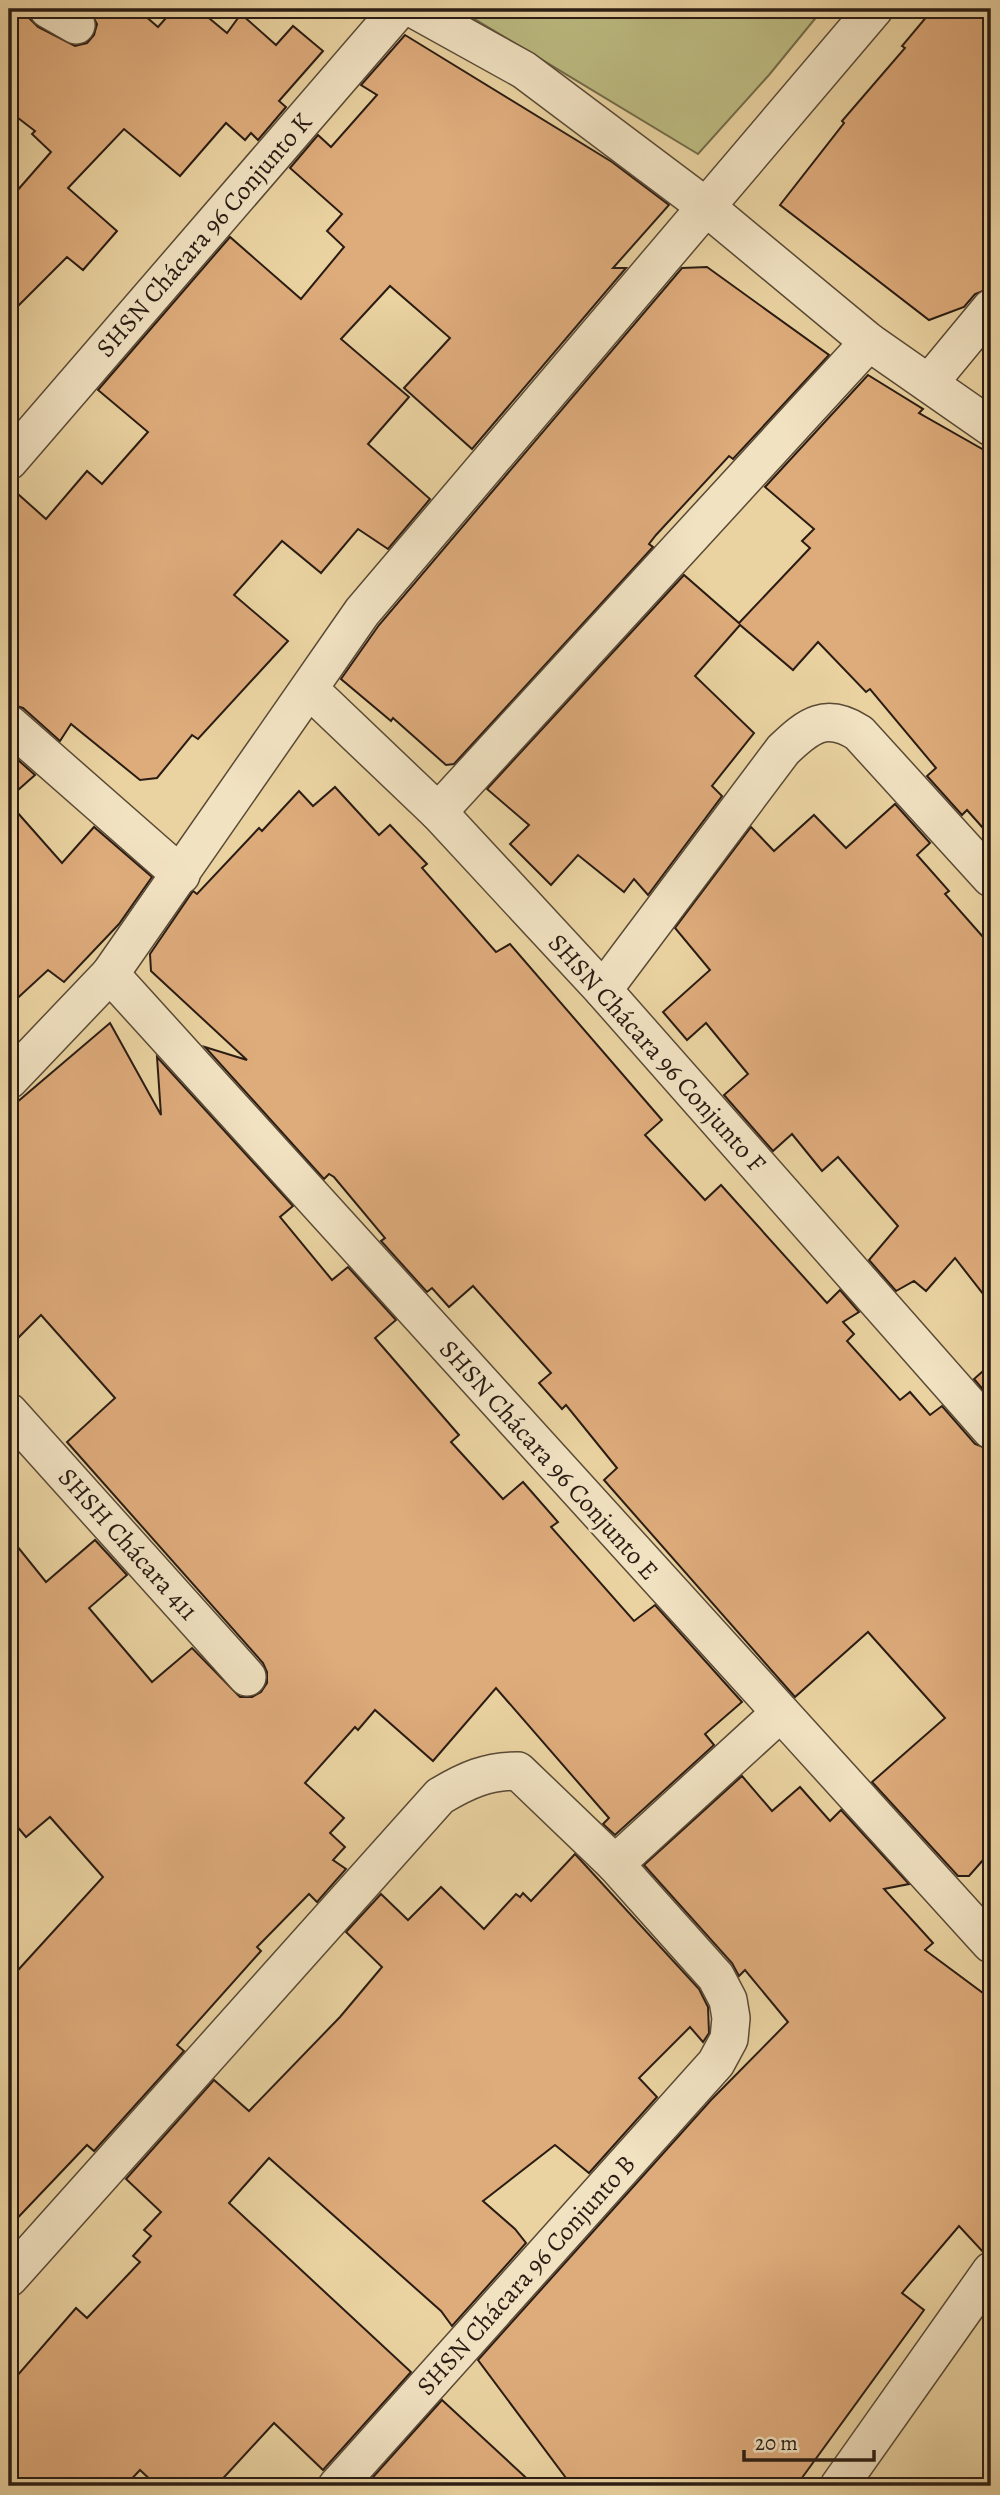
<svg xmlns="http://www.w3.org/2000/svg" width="1000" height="2495" viewBox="0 0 1000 2495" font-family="Alegreya,serif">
<rect width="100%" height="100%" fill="#ead3a1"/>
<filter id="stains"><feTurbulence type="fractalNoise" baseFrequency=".00286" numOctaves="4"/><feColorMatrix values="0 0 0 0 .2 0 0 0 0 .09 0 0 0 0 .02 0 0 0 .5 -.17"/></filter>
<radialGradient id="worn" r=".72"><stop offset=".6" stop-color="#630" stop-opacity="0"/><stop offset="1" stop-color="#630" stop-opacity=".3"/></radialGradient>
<path fill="#bcbb81" stroke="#736c4a" stroke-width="2" d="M458,9H823L769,75L698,154Z"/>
<g fill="#deab7b" stroke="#2a1c13" stroke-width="2">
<path d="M9,9H27L30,19L38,27L75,46L87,43L94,35L97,24L89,9H137L158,27L174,9H198L227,33L241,14L276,45L293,26L323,51L279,101L286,107L258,140L251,133L245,140L226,123L180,176L124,129L68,188L117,231L83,270L67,257L9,315V200L51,152L32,134L35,131L9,111Z"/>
<path d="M933,9H971L991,25V288L975,294L964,307L929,320L780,205L844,123L842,121L905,48L902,46Z"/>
<path d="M405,35L612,162L669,205L613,268H626L472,449L404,388L450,338L390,286L341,339L409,397L368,444L430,499L388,549L358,529L321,573L282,541L234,595L288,641L198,739L192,735L157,778L140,780L71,724L60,741L23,708L9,704V486L46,519L87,471L102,484L148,432L98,390L230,237L301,299L344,247L327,231L342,214L290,168L318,135L331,147L377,95L361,85Z"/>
<path d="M707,267L829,355L733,459L729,456L656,535L649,544L653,547L454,764L446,765L393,718L391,721L341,679L379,625L682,268Z"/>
<path d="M868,375L923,409L919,413L991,454V837L967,810L962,815L927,776L936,768L870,689L866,692L818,642L793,670L740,625L695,676L754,733L712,786L722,796L648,895L634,879L624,892L578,855L551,885L510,844L529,825L487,789L684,575L739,623L810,548L802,541L814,529L765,487Z"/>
<path d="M9,752L35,775L9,798Z"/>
<path d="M335,787L379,835L390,825L427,864L422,868L496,952L510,944L662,1120L645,1135L705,1200L721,1185L827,1303L840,1290L859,1312L843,1322L854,1334L847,1341L900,1400L910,1392L930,1415L942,1406L975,1444L991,1450V1851L969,1876H958L872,1782L945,1718L868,1632L795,1697L604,1480L617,1468L566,1405L562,1409L539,1383L551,1373L473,1286L449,1307L432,1288L427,1292L381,1241L385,1238L334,1177L329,1174L324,1179L205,1047L247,1060L151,971L150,954L193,891L197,894L259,828L262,831L299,791L313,806Z"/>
<path d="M9,803L62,863L94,827L152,877L119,924L64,982L48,970L9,1006Z"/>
<path d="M895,804L930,843L917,855L949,891L945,894L991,946V1304L955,1258L926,1291L914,1281L896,1291L869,1260L898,1226L838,1157L822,1171L792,1134L773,1151L724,1095L748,1074L706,1023L687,1040L663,1012L710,970L675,928L751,827L774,851L814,815L846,848Z"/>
<path d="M110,1023L161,1115L157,1057L293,1206L280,1217L332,1280L348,1267L396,1320L375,1338L459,1435L451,1442L503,1499L523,1482L558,1522L551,1527L634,1621L655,1605L742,1702L705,1734L714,1745L615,1835L603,1824L609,1818L496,1688L433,1761L375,1710L358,1730L355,1727L305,1783L344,1818L330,1833L345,1847L333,1860L346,1869L317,1902L309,1894L257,1947L261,1951L177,2045L184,2051L94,2151L87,2145L9,2227V1980L103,1877L50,1817L26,1837L9,1817V1794L12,1792L9,1775V1536L46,1582L95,1540L127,1575L89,1608L152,1682L192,1648L240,1697H252L261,1692L267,1683V1672L263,1663L67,1442L115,1398L41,1315L9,1347V1109Z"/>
<path d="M991,1364V1399L974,1379Z"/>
<path d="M742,1776L772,1811L800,1787L830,1821L841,1810L909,1884L884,1889L933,1943L925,1950L991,1999V2250L983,2252L959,2226L902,2293L924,2310L796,2486H572L478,2360L711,2100L788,2022L745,1970L739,1976L732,1963L644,1865Z"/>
<path d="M575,1854L699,1989L708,2007L709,2033L703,2042L690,2027L639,2078L657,2097L589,2173L555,2145L483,2201L515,2229L526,2243L452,2326L441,2311L269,2158L229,2203L411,2372L323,2470L274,2423L216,2486H157L140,2470L125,2486H9V2385L76,2308L87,2318L140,2262L133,2256L151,2236L144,2230L161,2212L126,2179L214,2080L249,2111L340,2017L382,1967L346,1932L381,1894L408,1920L441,1887L484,1929L516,1894L520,1897L523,1893L531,1901Z"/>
<path d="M442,2400L535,2486H365Z"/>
</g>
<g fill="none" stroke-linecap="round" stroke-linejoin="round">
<defs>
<g id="minor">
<path d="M48,9L76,25"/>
<path d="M414,9L524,70L705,206L869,342L991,427"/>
<path d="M929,383L991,308"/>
<path d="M9,461L399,9"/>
<path d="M310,690L438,812L603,990L991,1430"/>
<path d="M9,724L181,875"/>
<path d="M438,812L869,342"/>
<path d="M110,974L991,1944"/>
<path d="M603,990L783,750C809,725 826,712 859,733L991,878"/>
<path d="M9,1080L110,974L362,612L874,9"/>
<path d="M9,1412L247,1677"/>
<path d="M615,1864L779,1714"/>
<path d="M9,2278L440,1796C467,1780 487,1771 518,1771L615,1864L716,1977L728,2000L731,2018L729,2039L716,2063L337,2486"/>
<path d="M839,2486L991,2271"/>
</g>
</defs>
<use href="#minor" stroke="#5a4a36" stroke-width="40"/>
<use href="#minor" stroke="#f1e2c2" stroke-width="37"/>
</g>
<g text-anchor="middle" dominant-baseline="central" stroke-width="6" stroke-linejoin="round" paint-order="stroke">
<g font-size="26" fill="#2a1c13" stroke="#f1e2c2">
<text transform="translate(204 235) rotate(-49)">SHSN Chácara 96 Conjunto K</text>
<text transform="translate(657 1053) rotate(48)">SHSN Chácara 96 Conjunto F</text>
<text transform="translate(549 1460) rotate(48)">SHSN Chácara 96 Conjunto E</text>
<text transform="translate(128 1544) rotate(48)">SHSH Chácara 411</text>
<text transform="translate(526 2275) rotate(-48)">SHSN Chácara 96 Conjunto B</text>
</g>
</g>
<rect width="1000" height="2495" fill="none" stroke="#ead3a1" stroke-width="35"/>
<rect x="10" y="10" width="979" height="2474" fill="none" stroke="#2a1c13" stroke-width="3.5"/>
<rect x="18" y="18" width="965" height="2460" fill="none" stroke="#2a1c13" stroke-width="2"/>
<path d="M744 2450v10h130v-10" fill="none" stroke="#2a1c13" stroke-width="3.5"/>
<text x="755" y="2450" font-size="21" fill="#2a1c13" stroke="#f1e2c2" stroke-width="5" paint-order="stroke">20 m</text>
<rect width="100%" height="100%" filter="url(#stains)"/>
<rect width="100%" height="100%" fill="url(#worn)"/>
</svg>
